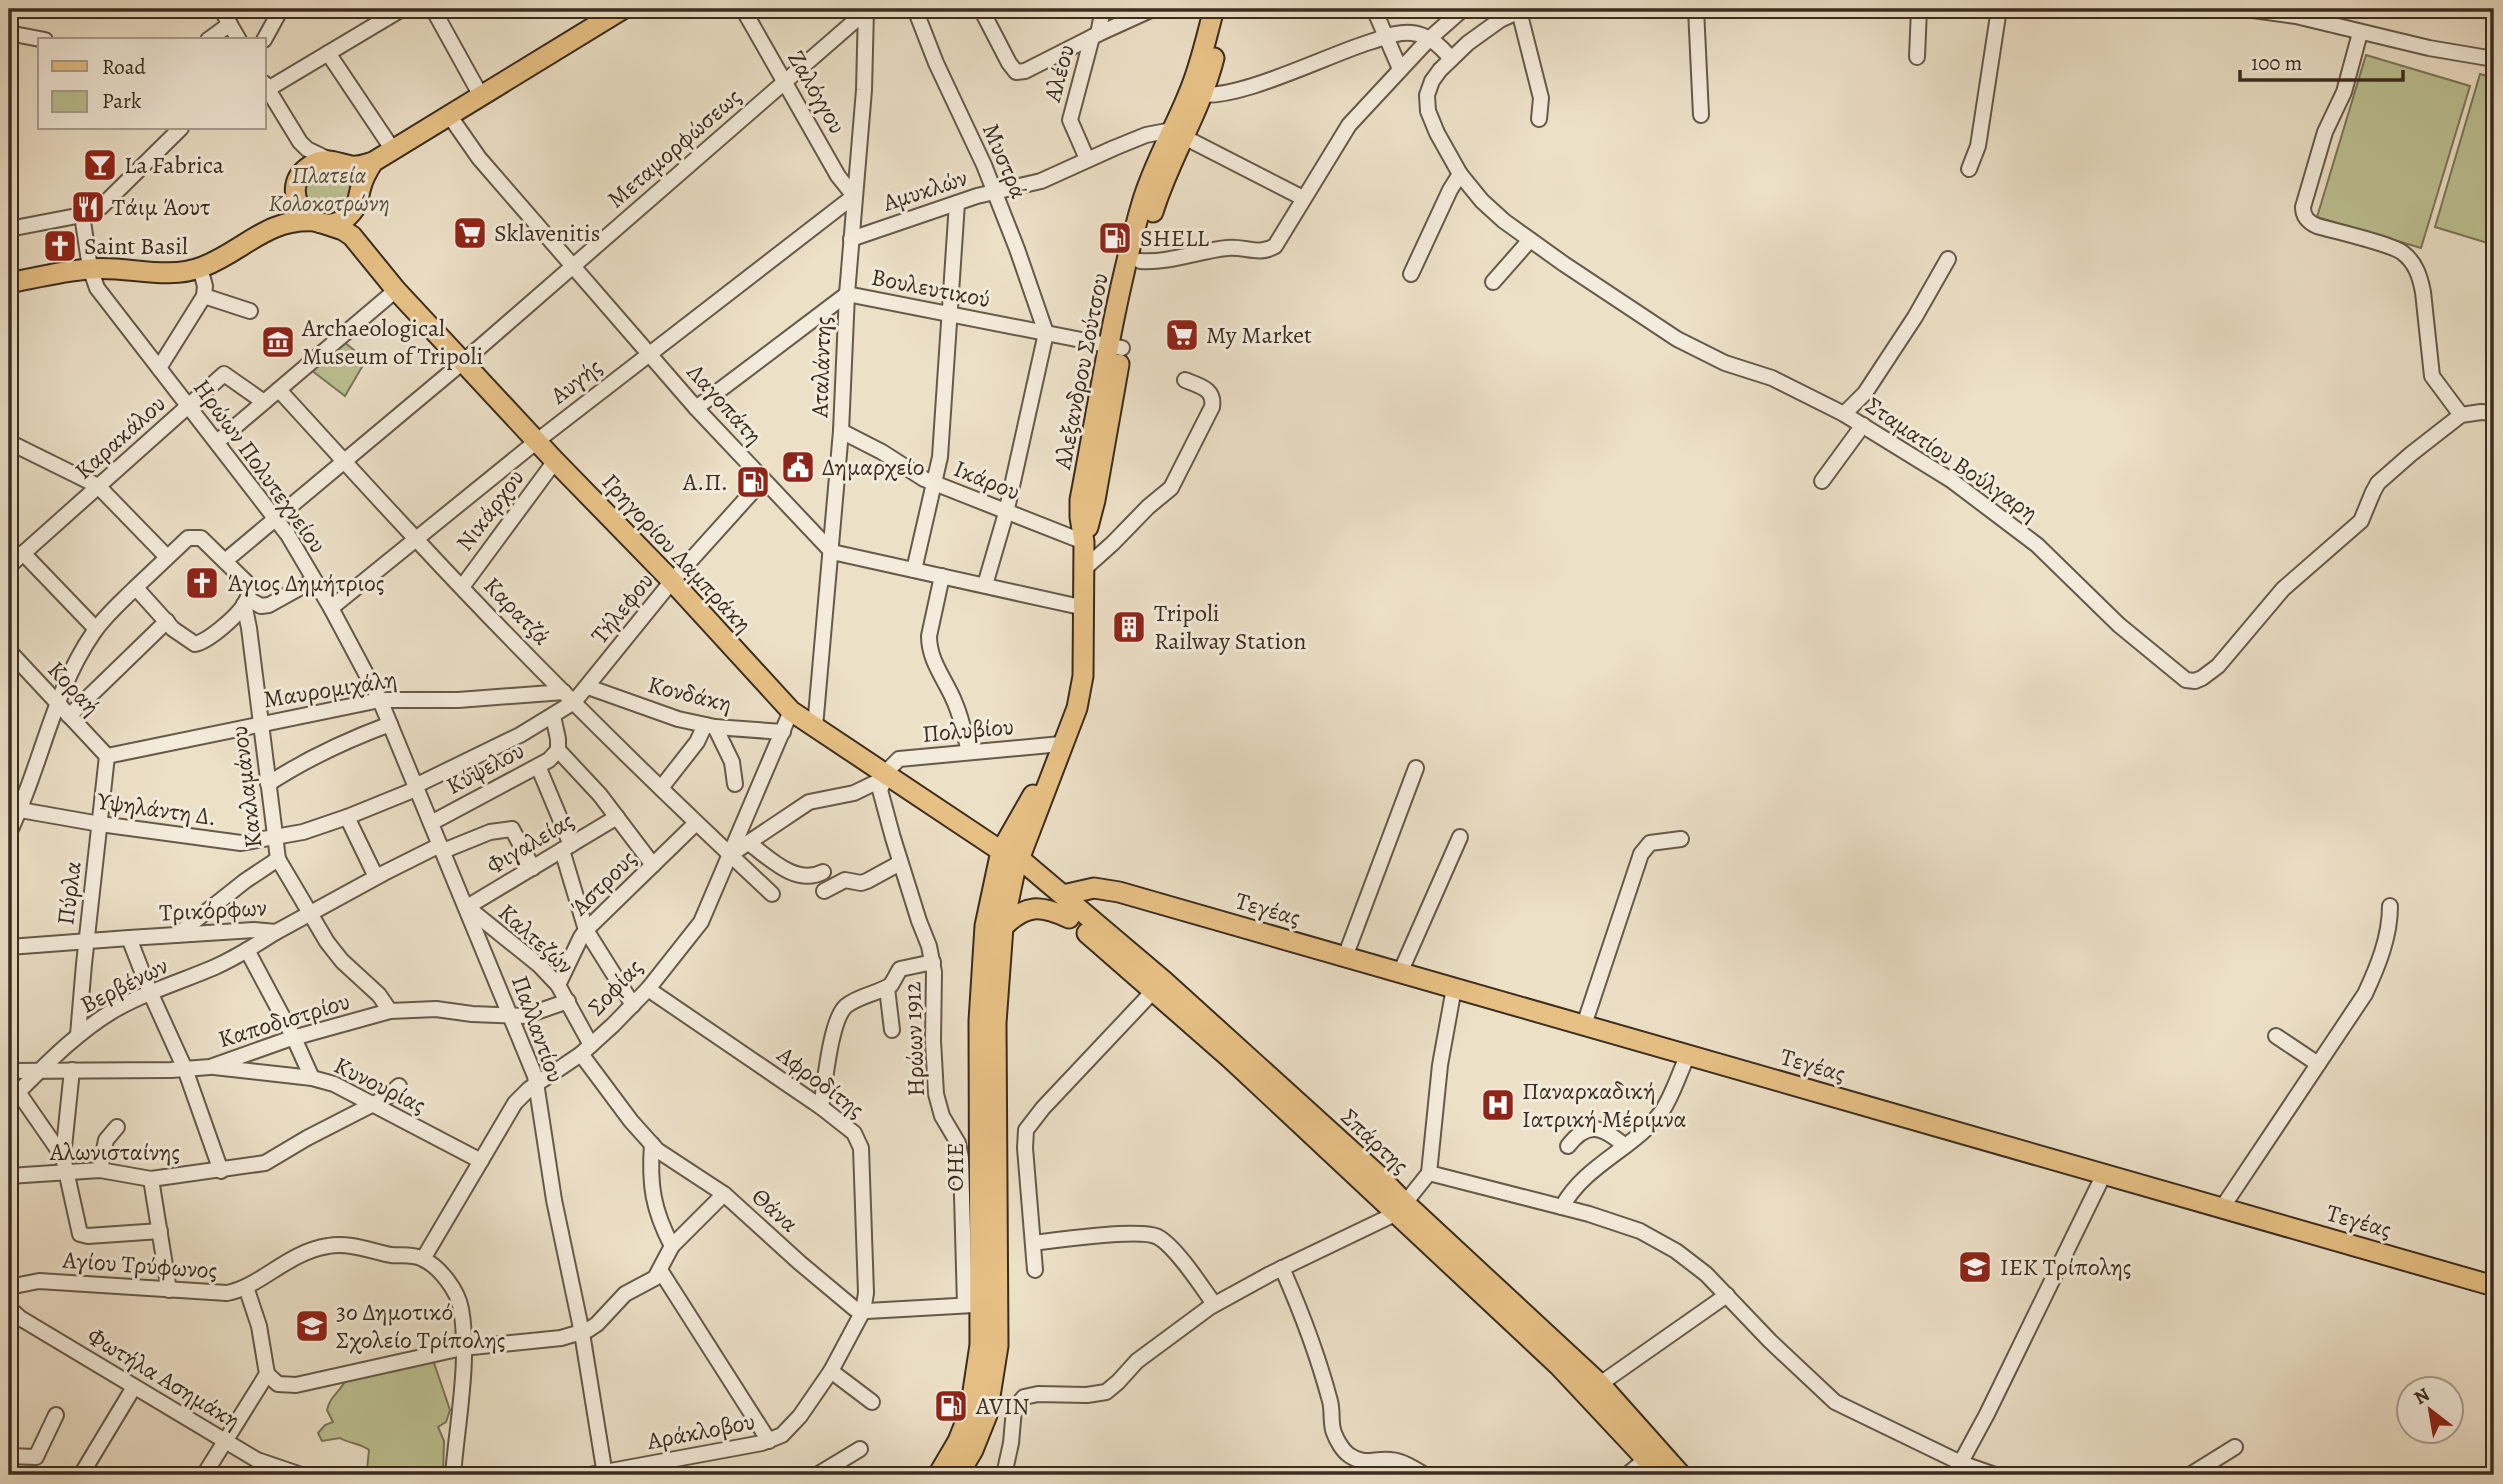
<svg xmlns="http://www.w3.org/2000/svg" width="2503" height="1484" viewBox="0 0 2503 1484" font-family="Alegreya,serif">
<rect width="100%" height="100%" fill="#ece0c7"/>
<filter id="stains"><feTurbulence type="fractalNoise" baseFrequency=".00286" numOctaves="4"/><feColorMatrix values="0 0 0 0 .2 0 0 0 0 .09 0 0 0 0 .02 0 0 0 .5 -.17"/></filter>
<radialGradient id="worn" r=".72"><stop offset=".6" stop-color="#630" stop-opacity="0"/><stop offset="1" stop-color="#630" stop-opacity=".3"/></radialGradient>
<g fill="#bcc193" stroke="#7b7659" stroke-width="2">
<path d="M2366,55L2470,86L2421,248L2317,217Z"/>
<path d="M2480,74L2494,78V245L2435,227Z"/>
<path d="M314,169L346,172C353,181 353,187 350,197C341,226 296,209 305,183C307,178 312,173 314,169Z"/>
<path d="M343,341L366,360L345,396L311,370Z"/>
<path d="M433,1360L450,1410L446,1422L438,1427L444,1441L443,1475H369L367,1470L369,1450C360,1443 350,1444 340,1438L322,1441L318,1433L325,1425L333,1422L327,1410C330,1396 339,1393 346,1380Z"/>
</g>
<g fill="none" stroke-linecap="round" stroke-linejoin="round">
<defs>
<g id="minor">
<path d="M221,9L239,40"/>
<path d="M433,9L481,96"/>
<path d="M743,9L838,176L854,196"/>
<path d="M915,9L936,63L984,165L1017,249L1046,333L1006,513L985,585"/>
<path d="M981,9L1009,63L1016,72L1025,71L1098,34"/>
<path d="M1103,9L1098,34L1153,9"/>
<path d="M1374,9L1400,69"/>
<path d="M1524,9L1500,20L1468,43L1440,70L1432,81L1427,95L1428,111L1437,133L1460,174L1482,201L1504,221L1564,264L1677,339L1725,363L1772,378L1844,414L1951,480L2037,545L2119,625L2186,680L2195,681L2202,678L2218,666L2283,589L2361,521L2373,492L2378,483L2411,454L2461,415L2481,412L2494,413"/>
<path d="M1696,9L1701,115"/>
<path d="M2246,9L2296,16L2429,48L2494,59"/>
<path d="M1519,11L1541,98L1539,119"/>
<path d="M2360,33L2344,92L2325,132L2303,207C2303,217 2308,222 2317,226C2334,231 2392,244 2403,253C2416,263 2420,277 2423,292L2432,376L2461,415"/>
<path d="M19,35L45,40"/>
<path d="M208,40L230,24"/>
<path d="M264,40L281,9"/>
<path d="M328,53L393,150"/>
<path d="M1917,57L1919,9"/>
<path d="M264,83L300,142L307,149L330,160"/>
<path d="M268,89L402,9"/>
<path d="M1196,94C1236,102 1327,55 1370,42C1383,38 1398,31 1412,33C1429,35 1441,46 1451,59"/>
<path d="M449,115L479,158L696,408L832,552L1085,608"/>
<path d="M1087,159L1070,120L1092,37"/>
<path d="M1969,169L1978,146L1999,9"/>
<path d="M82,215L90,268L97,288L288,535L331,608L380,700L535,1076L554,1200L582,1333L605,1475"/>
<path d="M9,229L82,215L101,207L181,128"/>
<path d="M851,239L977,196L1041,181L1114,148L1146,135L1167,131L1184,137L1303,198"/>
<path d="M1140,261C1171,263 1197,251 1227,248C1245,246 1259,256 1275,246L1349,125L1429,39L1463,9"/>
<path d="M1411,274L1450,190L1460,174"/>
<path d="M1493,282L1530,240"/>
<path d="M204,296L250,311"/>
<path d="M159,368L204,296L205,286L200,268"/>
<path d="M279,390C324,439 369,489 415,538C529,661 649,779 772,894"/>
<path d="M696,408L847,294L1122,348"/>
<path d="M1844,414L1865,393L1915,317L1948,259"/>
<path d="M841,431L882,452L924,479L1084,542"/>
<path d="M9,442L98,486L167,557"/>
<path d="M217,442L396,290"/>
<path d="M1822,481L1863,425"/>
<path d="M23,553L96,629"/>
<path d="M225,561L464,361L865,12"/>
<path d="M9,566L224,374L264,402"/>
<path d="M1084,569L1113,543L1148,507L1171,488L1212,407C1215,389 1200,386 1185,380"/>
<path d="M914,570L940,457L957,203"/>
<path d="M942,576L929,636C929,662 946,680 955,703C962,719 965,736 969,752"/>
<path d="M462,587L555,461"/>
<path d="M248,599L261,606L269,605L314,580"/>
<path d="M244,604L249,628L278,859L327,942L342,961L379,995L390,1011"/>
<path d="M331,608L537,441L854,196"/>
<path d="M9,651L107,756"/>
<path d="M588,687L678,719L715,727L783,732"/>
<path d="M69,716L167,621"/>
<path d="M553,716L558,739V750L600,795L653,865"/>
<path d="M715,727L732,762L735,784"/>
<path d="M815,727L841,431L847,294L864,90L866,9"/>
<path d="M107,756L380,700H458L564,692"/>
<path d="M538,766L571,845"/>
<path d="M268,784C306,759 347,740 390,724"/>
<path d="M415,786L520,735L574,702L672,581L763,480"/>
<path d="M661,788L697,742L705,725"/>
<path d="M9,808L100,824L241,843L303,832L347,817L416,789"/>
<path d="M347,817L376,877"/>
<path d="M431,823L549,760L558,750"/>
<path d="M9,833C41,768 52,692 94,632C105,616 120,603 134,589C152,572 170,555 188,538H201L246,582C248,588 250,594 247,599C242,613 209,641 195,644L173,629L136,588"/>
<path d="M749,843C769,858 796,886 823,872"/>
<path d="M562,850L586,930L633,1005"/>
<path d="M443,851L490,832L512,829L533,868"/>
<path d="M730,855L809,802L854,793L887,777"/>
<path d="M824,891L845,880L861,883L867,881L900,863"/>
<path d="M177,935L245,881L278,859"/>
<path d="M129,938L150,992L185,1069L221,1171"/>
<path d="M9,947L129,938L254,930L276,932L384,873L440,845"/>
<path d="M247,950L294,1038L312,1078"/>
<path d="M1345,957L1416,768"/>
<path d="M1400,973L1460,837"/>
<path d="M558,985L581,937L586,930L696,823"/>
<path d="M887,988L892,1030"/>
<path d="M1584,1025L1641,854L1650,843L1681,839"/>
<path d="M78,1035L84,964L107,756"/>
<path d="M2276,1036L2318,1064"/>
<path d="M591,1045L558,985L539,965L467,907L617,817"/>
<path d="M581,1054L631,1121L657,1150L724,1194L800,1263L855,1309L867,1311L974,1305"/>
<path d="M214,1067L312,1078L334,1084L481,1161"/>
<path d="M72,1070L63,1157L80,1234L88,1236L160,1231"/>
<path d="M9,1071L171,1070L210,1067L289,1039L390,1011L436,1009L472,1014L525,1016L568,1001"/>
<path d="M18,1092L63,1157"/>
<path d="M9,1101C41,1070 72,1036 111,1012C143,993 180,982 215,967C237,957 256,945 276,932"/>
<path d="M821,1107C825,1085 830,1020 846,1006C860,995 877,994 891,985L900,969L933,962"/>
<path d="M652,1144C649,1185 653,1210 672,1246"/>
<path d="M1568,1146C1588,1120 1603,1127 1625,1146"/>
<path d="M100,1170L106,1140L117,1127"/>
<path d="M1429,1173L1589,1214L1640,1231L1676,1251L1706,1274L1770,1341L1835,1402L1961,1463L1995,1475"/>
<path d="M9,1176L100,1170L151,1179L265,1163L307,1138L387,1097L399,1086"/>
<path d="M151,1179L169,1290"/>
<path d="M1562,1207C1584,1166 1631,1150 1660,1114C1672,1098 1679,1073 1688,1055"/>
<path d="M2222,1208L2365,994C2378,966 2390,937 2390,906"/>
<path d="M1033,1243C1056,1240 1141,1228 1158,1237C1176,1247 1202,1287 1214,1304"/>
<path d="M423,1259L515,1103L529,1089L581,1054L613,1025L648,989L701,922L791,711"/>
<path d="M1282,1268C1301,1311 1318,1356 1330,1401C1333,1412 1330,1423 1334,1433C1337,1441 1343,1451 1349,1455C1364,1466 1374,1458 1391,1460C1403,1461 1415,1469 1425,1475"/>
<path d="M660,1270L769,1441"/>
<path d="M1035,1270L1025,1148L1026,1130L1043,1108L1159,985"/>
<path d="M9,1287L39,1281L227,1293C260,1287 288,1252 328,1246C349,1242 371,1251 391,1255C401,1256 414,1254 423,1259C440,1267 458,1291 461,1309C470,1358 457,1425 453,1475"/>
<path d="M965,1305L961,1158L958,1143L942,1116L936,1094L933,1041L934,972L929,946L919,921L893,838L880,790L891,767L899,759L1061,744"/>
<path d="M9,1308L20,1318L257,1460L301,1475"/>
<path d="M831,1371L872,1402"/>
<path d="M267,1374L278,1384L296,1385L462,1348L561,1338L588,1330L597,1324L625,1294L655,1278L672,1246L724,1194"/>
<path d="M1600,1384L1727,1295"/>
<path d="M9,1456L36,1457L56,1415"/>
<path d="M81,1475L134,1387"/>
<path d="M204,1475L267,1374L259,1326L246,1287"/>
<path d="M589,1475L762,1443L782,1435L800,1416L831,1371L863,1311L866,1293L861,1148L854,1133L821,1107L648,989"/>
<path d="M817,1475L860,1449"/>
<path d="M1004,1475L1011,1443L1014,1409L1024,1397L1038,1394L1087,1395L1106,1392L1118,1382L1137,1361L1210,1307L1270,1274L1397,1213L1429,1173L1440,1065L1454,988"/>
<path d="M1627,1475L1646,1459"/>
<path d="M1954,1475L1987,1414L2104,1174"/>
<path d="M2190,1475L2235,1447"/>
</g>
<g id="major">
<path d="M373,162C368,170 363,178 361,187C358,196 359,204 352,212C321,249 270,192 310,166C324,156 336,163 351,166C359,167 366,164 373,162L623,9"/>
<path d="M1153,212C1169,159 1200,113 1214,58"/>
<path d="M325,224L343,230L352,236L396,290L555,461L672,581L791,711L1001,851L1020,859L1164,981L1378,1175L1405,1203L1600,1384L1681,1475"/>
<path d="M9,283C35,278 62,271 89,269C126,265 166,281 202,267C244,251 266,218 315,221"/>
<path d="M1088,527L1095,500L1119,364"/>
<path d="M1063,895L1094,888L1119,892L2494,1286"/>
<path d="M1003,927C1026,904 1040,905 1069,918"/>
<path d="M1087,933L1231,1059L1558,1365L1661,1475"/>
<path d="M938,1475L958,1441L970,1411L980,1345L979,1021L985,926L1001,851L1033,795"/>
<path d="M958,1475L973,1450L987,1415L998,1346L996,1023L1003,927L1015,870L1077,708L1083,676L1084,542L1080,517V500C1099,401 1114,300 1142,203C1153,165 1173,132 1188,95C1200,68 1206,38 1214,9"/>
</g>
</defs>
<use href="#minor" stroke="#665949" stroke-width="18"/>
<use href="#major" stroke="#3a2c1f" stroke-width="23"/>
<use href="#minor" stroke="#f3ebdb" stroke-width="14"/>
<use href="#major" stroke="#e6c084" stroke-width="19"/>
</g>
<defs>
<symbol id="bar-square" viewBox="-11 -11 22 22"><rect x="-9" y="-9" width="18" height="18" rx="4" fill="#8f2418" stroke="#f3ebdb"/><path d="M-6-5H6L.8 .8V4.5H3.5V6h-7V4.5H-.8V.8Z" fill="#fff"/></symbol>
<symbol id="restaurant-square" viewBox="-11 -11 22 22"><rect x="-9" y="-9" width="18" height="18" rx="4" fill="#8f2418" stroke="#f3ebdb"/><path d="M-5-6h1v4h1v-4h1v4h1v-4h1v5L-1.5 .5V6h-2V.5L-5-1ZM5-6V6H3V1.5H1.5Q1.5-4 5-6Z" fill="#fff"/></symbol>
<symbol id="supermarket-square" viewBox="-11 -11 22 22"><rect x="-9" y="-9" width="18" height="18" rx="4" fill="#8f2418" stroke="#f3ebdb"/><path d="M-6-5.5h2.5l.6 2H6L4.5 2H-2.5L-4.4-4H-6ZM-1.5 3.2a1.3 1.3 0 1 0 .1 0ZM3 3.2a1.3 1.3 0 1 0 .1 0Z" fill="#fff"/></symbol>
<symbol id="fuel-square" viewBox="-11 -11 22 22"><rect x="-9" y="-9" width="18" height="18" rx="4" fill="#8f2418" stroke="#f3ebdb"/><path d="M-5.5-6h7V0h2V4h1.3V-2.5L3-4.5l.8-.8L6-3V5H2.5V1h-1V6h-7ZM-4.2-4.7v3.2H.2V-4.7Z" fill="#fff"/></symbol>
<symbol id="church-square" viewBox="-11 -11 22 22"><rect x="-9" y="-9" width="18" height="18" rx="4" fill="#8f2418" stroke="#f3ebdb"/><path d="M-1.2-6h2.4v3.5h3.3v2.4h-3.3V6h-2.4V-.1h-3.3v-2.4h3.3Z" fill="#fff"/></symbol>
<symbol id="museum-square" viewBox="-11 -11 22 22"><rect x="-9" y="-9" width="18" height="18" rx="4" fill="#8f2418" stroke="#f3ebdb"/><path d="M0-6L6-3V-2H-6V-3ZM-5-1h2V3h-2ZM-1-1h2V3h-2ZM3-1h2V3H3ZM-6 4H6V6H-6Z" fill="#fff"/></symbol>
<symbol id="civic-square" viewBox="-11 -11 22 22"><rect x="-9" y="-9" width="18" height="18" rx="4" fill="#8f2418" stroke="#f3ebdb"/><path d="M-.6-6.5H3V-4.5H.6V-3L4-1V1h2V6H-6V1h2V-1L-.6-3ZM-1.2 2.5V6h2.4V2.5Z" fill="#fff"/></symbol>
<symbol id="building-square" viewBox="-11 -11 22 22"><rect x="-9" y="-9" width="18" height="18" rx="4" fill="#8f2418" stroke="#f3ebdb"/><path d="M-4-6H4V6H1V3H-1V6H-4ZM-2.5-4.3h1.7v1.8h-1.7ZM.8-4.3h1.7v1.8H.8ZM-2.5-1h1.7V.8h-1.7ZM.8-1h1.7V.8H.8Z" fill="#fff"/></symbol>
<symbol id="hospital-square" viewBox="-11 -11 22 22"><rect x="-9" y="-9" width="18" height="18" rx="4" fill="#8f2418" stroke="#f3ebdb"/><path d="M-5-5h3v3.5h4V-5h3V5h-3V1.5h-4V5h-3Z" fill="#fff"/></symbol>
<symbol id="school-square" viewBox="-11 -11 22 22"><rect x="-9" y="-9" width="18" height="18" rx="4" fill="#8f2418" stroke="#f3ebdb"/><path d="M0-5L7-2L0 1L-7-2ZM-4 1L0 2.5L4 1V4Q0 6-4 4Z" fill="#fff"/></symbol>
</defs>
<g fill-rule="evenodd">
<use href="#bar-square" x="81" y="146" width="38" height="38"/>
<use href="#restaurant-square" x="69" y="188" width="38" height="38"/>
<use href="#supermarket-square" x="451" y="214" width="38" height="38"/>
<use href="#fuel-square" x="1096" y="219" width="38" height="38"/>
<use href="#church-square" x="41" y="227" width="38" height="38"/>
<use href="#supermarket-square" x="1163" y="316" width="38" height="38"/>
<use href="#museum-square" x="259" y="323" width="38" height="38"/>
<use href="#civic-square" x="779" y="448" width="38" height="38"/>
<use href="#fuel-square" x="734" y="463" width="38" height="38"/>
<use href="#church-square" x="183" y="564" width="38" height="38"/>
<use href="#building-square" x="1110" y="608" width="38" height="38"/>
<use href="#hospital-square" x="1479" y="1086" width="38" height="38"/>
<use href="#school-square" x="1956" y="1248" width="38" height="38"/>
<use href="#school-square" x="293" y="1307" width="38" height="38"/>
<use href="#fuel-square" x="932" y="1387" width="38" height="38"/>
</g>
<g text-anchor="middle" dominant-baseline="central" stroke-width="6" stroke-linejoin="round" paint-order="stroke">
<g font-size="24" fill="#3a2c1f" stroke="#f3ebdb">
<text transform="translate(1059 73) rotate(-75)">Αλέου</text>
<text transform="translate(817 92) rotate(60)">Ζαλόγγου</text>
<text transform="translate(674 148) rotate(-41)">Μεταμορφώσεως</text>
<text transform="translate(1005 161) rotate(67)">Μυστρά</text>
<text transform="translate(925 190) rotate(-18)">Αμυκλών</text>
<text transform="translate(931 288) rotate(11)">Βουλευτικού</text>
<text transform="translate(821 367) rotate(-88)">Αταλάντης</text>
<text transform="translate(1081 371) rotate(-79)">Αλεξανδρου Σούτσου</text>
<text transform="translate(576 381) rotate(-38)">Αυγής</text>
<text transform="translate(725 404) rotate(48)">Λαγοπάτη</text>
<text transform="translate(120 437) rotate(-42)">Καρακάλου</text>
<text transform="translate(1952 459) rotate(34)">Σταματίου Βούλγαρη</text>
<text transform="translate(260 466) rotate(54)">Ηρώων Πολυτεχνείου</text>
<text transform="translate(987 480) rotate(22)">Ικάρου</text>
<text transform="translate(490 510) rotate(-53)">Νικάρχου</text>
<text transform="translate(677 553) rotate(47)">Γρηγορίου Λαμπράκη</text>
<text transform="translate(622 608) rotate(-51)">Τήλεφου</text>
<text transform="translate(517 611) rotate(46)">Καρατζά</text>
<text transform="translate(74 688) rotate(47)">Κοραή</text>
<text transform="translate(330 689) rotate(-9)">Μαυρομιχάλη</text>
<text transform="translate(690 694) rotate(14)">Κονδάκη</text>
<text transform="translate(968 730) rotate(-5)">Πολυβίου</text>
<text transform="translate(485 768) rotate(-28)">Κύψελου</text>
<text transform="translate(246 787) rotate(-97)">Κακλαμάνου</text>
<text transform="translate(157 809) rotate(8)">Υψηλάντη Δ.</text>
<text transform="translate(530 843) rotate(-31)">Φιγαλείας</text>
<text transform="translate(603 883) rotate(-45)">Άστρους</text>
<text transform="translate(69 893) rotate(-83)">Πύρλα</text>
<text transform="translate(1268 909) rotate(16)">Τεγέας</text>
<text transform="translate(213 910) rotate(-3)">Τρικόρφων</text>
<text transform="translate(536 939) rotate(42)">Καλτεζών</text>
<text transform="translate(124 985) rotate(-27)">Βερβένων</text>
<text transform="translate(615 987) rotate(-47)">Σοφίας</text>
<text transform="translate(284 1020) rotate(-17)">Καποδιστρίου</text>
<text transform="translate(538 1029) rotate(70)">Παλλαντίου</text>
<text transform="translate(914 1039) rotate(-92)">Ηρώων 1912</text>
<text transform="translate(1813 1065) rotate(16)">Τεγέας</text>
<text transform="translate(821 1082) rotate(37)">Αφροδίτης</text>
<text transform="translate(380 1085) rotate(26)">Κυνουρίας</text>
<text transform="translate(1375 1141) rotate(43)">Σπάρτης</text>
<text x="115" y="1152">Αλωνισταίνης</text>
<text transform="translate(955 1167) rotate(-90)">ΟΗΕ</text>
<text transform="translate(775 1210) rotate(42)">Θάνα</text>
<text transform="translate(2359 1221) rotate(16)">Τεγέας</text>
<text transform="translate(140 1265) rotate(4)">Αγίου Τρύφωνος</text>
<text transform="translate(164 1378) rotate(31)">Φωτήλα Ασημάκη</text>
<text transform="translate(701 1431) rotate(-11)">Αράκλοβου</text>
</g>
<g font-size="24" fill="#3a2c1f" stroke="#f3ebdb" text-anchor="start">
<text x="124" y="165">La Fabrica</text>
<text x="112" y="207">Τάιμ Άουτ</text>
<text x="494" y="233">Sklavenitis</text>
<text x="1140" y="238">SHELL</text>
<text x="84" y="246">Saint Basil</text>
<text x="302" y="328">Archaeological<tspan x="302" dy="28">Museum of Tripoli</tspan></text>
<text x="1206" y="335">My Market</text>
<text x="822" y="467">Δημαρχείο</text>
<text x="728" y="482" text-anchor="end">Α.Π.</text>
<text x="227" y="583">Άγιος Δημήτριος</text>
<text x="1154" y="613">Tripoli<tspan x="1154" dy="28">Railway Station</tspan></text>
<text x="1522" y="1091">Παναρκαδική<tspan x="1522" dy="28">Ιατρική Μέριμνα</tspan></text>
<text x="2000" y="1267">ΙΕΚ Τρίπολης</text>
<text x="336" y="1312">3ο Δημοτικό<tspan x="336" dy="28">Σχολείο Τρίπολης</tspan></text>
<text x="976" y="1406">AVIN</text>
</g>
<g font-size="24" font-style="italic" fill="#5a513c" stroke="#f3ebdb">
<text x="329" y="175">Πλατεία<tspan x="329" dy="28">Κολοκοτρώνη</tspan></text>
</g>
</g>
<rect width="2503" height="1484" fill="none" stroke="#ece0c7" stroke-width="35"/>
<rect x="10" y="10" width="2482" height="1463" fill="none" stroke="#3a2c1f" stroke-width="3.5"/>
<rect x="18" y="18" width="2468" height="1449" fill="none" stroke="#3a2c1f" stroke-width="2"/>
<rect x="38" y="38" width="228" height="91" fill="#f3ebdb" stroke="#a99f90" stroke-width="2"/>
<rect x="52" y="61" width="35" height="10" fill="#e6c084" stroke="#a99f90" stroke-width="2"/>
<text x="102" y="74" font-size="21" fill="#3a2c1f">Road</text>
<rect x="52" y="91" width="35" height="21" fill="#bcc193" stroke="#a99f90" stroke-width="2"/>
<text x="102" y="108" font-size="21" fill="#3a2c1f">Park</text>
<g transform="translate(2430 1410) rotate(329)"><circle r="33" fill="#f3ebdb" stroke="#a99f90" stroke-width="2"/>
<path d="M0-5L12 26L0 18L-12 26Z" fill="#8f2418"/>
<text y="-10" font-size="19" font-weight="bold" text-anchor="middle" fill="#3a2c1f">N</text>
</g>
<path d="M2240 70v10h163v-10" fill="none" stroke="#3a2c1f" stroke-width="3.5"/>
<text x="2251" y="70" font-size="21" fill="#3a2c1f" stroke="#f3ebdb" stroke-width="5" paint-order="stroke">100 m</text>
<rect width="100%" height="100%" filter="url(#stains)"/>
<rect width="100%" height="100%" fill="url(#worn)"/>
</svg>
